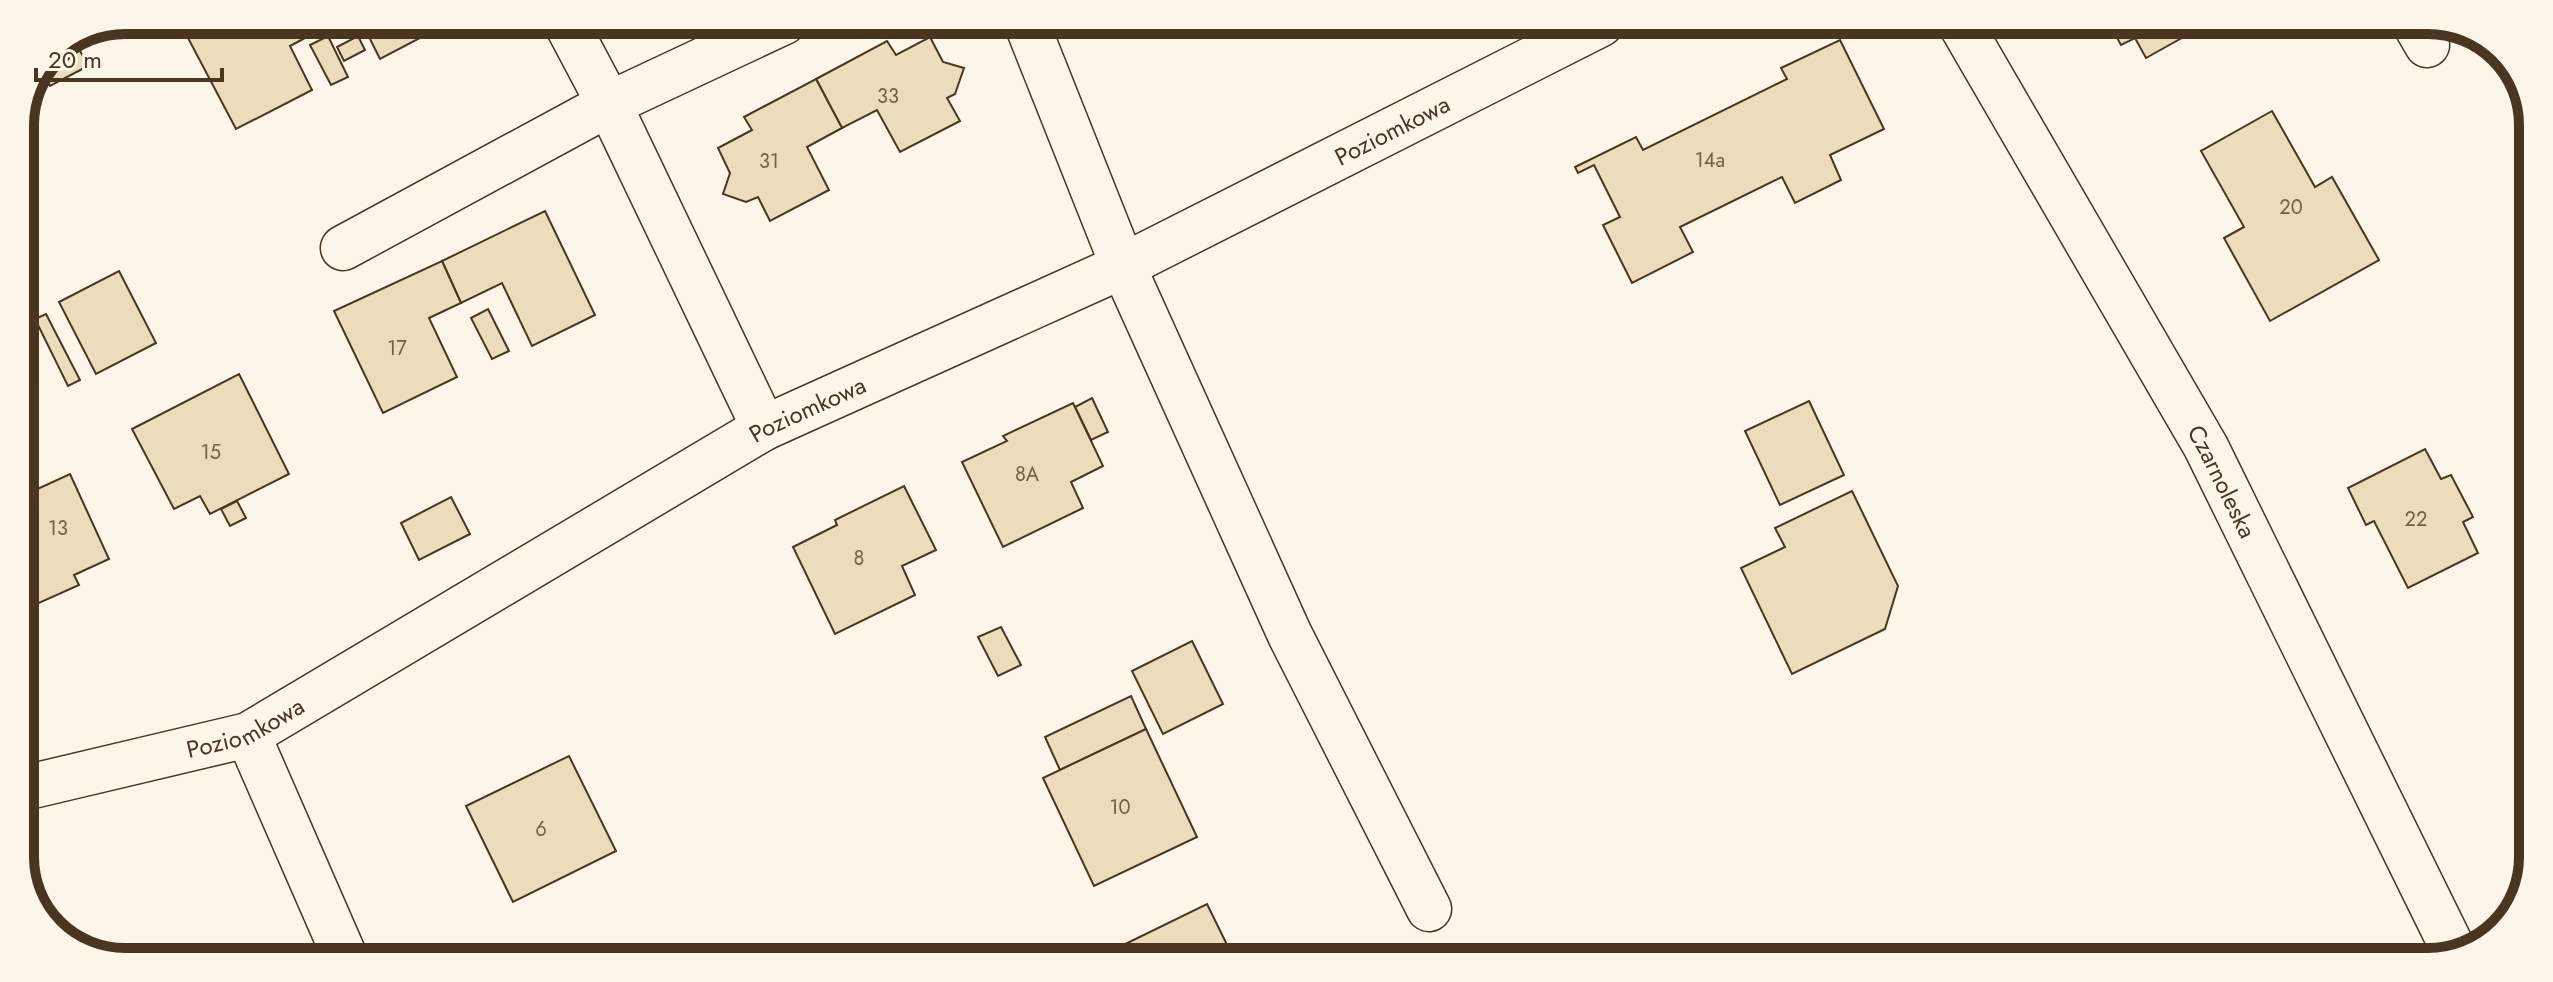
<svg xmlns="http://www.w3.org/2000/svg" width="2553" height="982" viewBox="0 0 2553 982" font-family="Jost,sans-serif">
<rect width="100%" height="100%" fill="#fbf6e9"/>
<g fill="#ecdcbc" stroke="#4a3520" stroke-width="2">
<path d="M222,20H315L320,30L290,46L312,90L236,129L188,38Z"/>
<path d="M315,20L339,21L320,30Z"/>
<path d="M361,21H436L439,28L380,59Z"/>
<path d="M1115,22L1149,23L1122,37Z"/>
<path d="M2110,25H2205L2146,58L2135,38L2121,45Z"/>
<path d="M328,36L348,77L331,85L310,45Z"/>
<path d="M358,36L365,50L344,61L337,47Z"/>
<path d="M930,37L943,62L964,68L955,94L947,98L960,121L900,152L877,110L842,128L816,79L887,41L896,55Z"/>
<path d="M1840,40L1884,129L1830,155L1841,180L1795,203L1782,177L1680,227L1693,252L1632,283L1603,225L1620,217L1594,165L1578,173L1575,167L1636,137L1643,150L1787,79L1781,68Z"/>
<path d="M75,41L88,66L50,86L42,71L51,51Z"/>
<path d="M816,79L842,128L807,147L829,190L770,221L758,197L746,202L723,194L730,173L718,148L752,130L744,117Z"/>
<path d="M2272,111L2315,187L2332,177L2379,260L2270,321L2224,238L2244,227L2201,151Z"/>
<path d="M545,211L595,315L532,346L502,283L461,303L442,261Z"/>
<path d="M442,261L461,303L429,318L457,377L383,413L334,311Z"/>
<path d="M119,271L156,343L96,374L59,302Z"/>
<path d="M488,309L509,351L492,359L471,318Z"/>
<path d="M46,314L80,380L68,386L35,319Z"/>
<path d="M239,374L289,474L210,514L200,496L174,509L132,429Z"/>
<path d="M1092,398L1108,432L1091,440L1075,407Z"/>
<path d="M1809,401L1844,475L1780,505L1745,431Z"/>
<path d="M1073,403L1103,466L1071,482L1083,508L1003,547L962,462L1007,441L1003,436Z"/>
<path d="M2425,449L2441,479L2451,475L2473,517L2463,522L2478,553L2408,588L2374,521L2366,525L2348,488Z"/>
<path d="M70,474L109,559L74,575L79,585L30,607L27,598L20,601V497Z"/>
<path d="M904,486L936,550L902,566L915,595L835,634L793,547L837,525L835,520Z"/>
<path d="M1852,491L1898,586L1885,629L1792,674L1741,568L1785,547L1775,528Z"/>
<path d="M451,497L470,534L419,560L401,523Z"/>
<path d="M237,501L246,518L230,526L221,509Z"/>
<path d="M1001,627L1021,665L998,676L978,637Z"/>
<path d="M1192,641L1223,704L1163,734L1132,671Z"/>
<path d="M1131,696L1146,729L1060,770L1045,737Z"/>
<path d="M1146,729L1197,837L1094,886L1043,778Z"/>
<path d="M569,756L616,851L513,902L466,806Z"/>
<path d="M1207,904L1234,959H1118L1113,950Z"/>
<path d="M514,944L521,957H488Z"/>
</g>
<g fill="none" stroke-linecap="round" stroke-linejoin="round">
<defs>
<g id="minor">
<path d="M565,21L609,104L764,428"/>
<path d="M1026,22L1123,266L1290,635L1429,909"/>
<path id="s1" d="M1961,25L2206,447L2455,953"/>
<path d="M2416,26L2427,45"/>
<path d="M343,248L609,104L784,22"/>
<path d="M248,735L345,957"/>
<path id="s2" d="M20,789L248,735L764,428L1123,266L1601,24"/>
</g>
</defs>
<use href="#minor" stroke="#4a3520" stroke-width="47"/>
<use href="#minor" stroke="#fbf6e9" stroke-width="44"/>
</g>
<g text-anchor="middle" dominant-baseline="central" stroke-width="6" stroke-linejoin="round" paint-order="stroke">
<g font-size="20" fill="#725f47">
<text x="888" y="96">33</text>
<text x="1710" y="160">14a</text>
<text x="769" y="161">31</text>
<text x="2291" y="207">20</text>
<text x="397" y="348">17</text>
<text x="211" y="452">15</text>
<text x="1027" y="474">8A</text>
<text x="2416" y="519">22</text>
<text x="58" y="528">13</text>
<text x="859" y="558">8</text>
<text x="1120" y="807">10</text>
<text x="541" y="829">6</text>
</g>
<g font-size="24" fill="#4a3520" stroke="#fbf6e9">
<text stroke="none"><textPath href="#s2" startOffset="1530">Poziomkowa</textPath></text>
<text stroke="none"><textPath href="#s2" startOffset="882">Poziomkowa</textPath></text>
<text stroke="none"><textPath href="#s1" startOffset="526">Czarnoleska</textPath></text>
<text stroke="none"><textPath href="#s2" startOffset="234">Poziomkowa</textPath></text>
</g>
</g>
<path d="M0 0H2553V982H0ZM125 34H2428A91 91 0 0 1 2519 125V857A91 91 0 0 1 2428 948H125A91 91 0 0 1 34 857V125A91 91 0 0 1 125 34Z" fill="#fbf6e9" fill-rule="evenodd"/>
<path fill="none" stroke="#4a3520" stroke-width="10" d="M125 34H2428A91 91 0 0 1 2519 125V857A91 91 0 0 1 2428 948H125A91 91 0 0 1 34 857V125A91 91 0 0 1 125 34Z"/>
<path d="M36 68v12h186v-12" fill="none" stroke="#4a3520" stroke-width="4"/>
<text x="48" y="68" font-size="24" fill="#4a3520" stroke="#fbf6e9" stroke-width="6" paint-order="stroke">20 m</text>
</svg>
